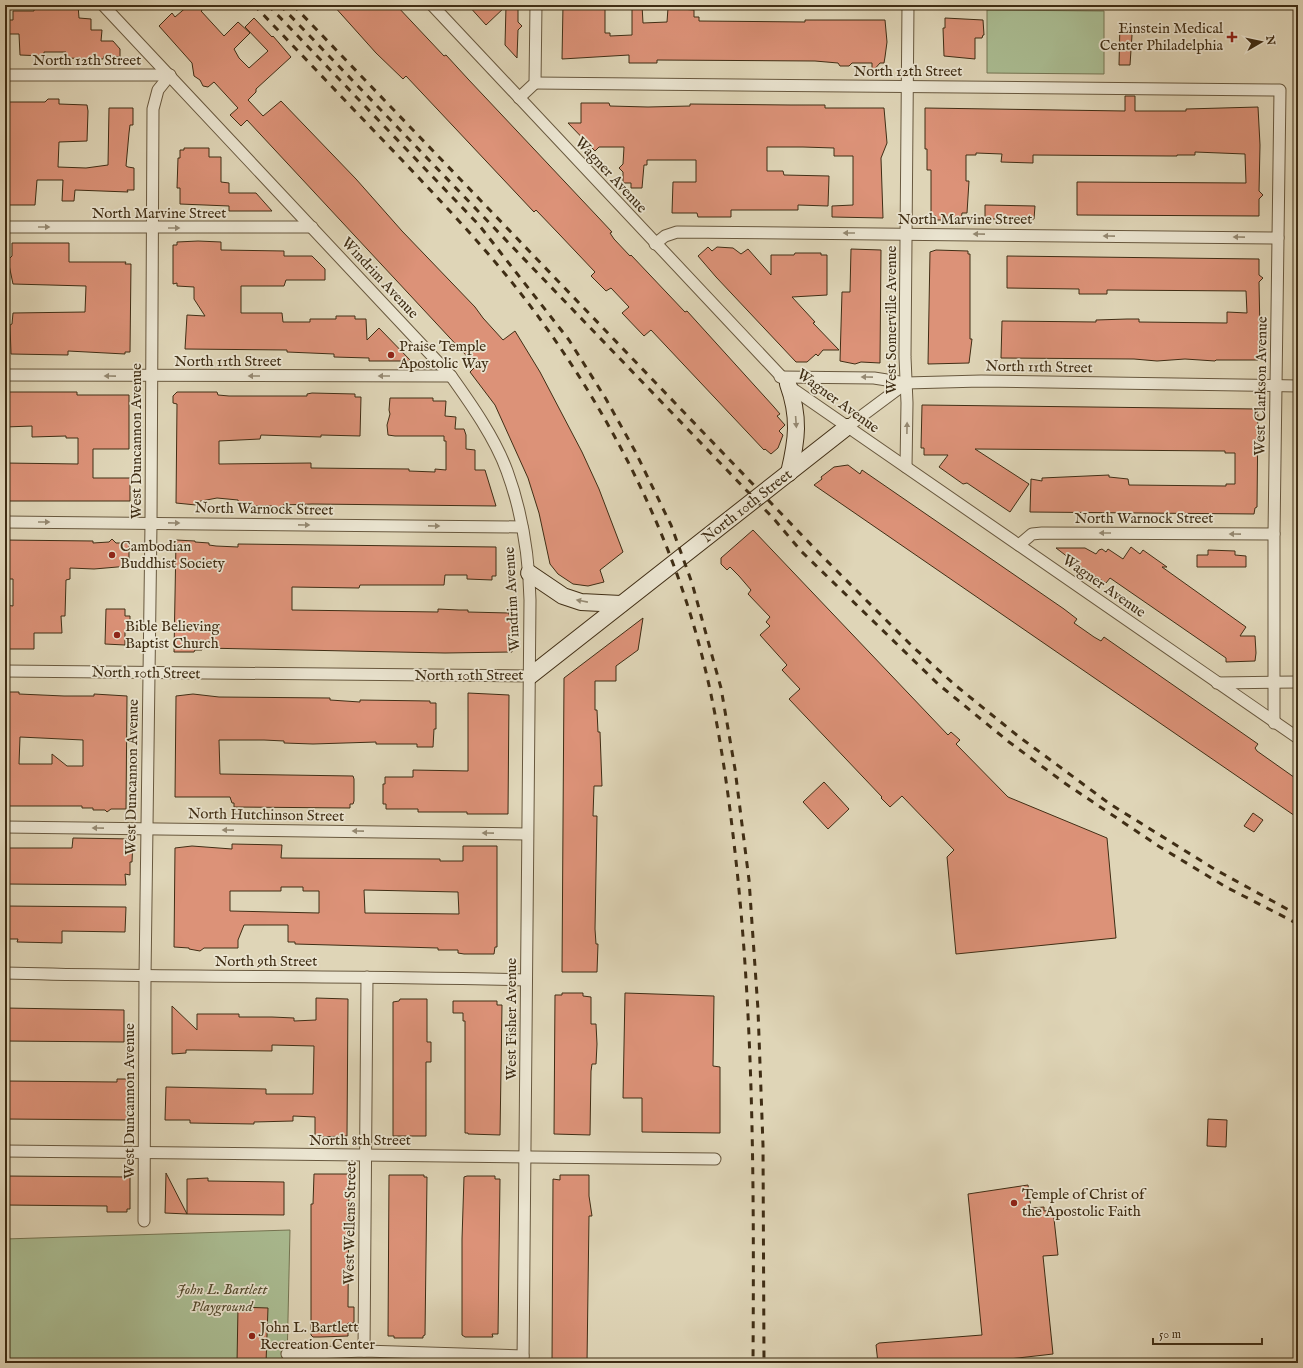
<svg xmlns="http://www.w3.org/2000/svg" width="1303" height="1368" viewBox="0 0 1303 1368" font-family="'IM FELL English',serif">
<rect width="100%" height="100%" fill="#dfd5b7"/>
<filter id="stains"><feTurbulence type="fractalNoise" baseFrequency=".005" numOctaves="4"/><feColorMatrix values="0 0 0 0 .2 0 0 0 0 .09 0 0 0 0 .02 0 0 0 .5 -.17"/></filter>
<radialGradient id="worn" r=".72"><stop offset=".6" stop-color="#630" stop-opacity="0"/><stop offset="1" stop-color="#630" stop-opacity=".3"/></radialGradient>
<g fill="#abbe94" stroke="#767654">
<path d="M987,10L1104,11V74L987,73Z"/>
<path d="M290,1230L287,1363H5V1239Z"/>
</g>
<g fill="#dc9278" stroke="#402e15" fill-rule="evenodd">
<path d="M34,5H78L79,18L91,19V30H102L101,41H113L120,49V57L104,56L103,59L66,58V52H44V56L20,55L19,34H5V20H13V11H34Z"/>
<path d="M189,5H208L201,11L224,36L238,22L250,33L234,49L239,58L249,68L268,51L245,27L254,18L272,37L273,36L291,57L256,89V92L248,100L263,116L281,101L356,179L402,231L475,307L483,318L503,340L515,331L540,372L582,452L599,489L623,552L600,570L604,582L588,586L573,584L558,574L550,564L539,513L528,478L495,405L470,372L476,366L247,120L241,126L230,115L238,108L214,82L208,87L203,86L200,80L194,76L192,63L159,26L172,13L175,17Z"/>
<path d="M333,5H396L444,56L446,55L468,79L597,216L612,232L610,233L614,239L630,256L631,255L685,312L687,311L774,407L780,414L777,416L785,425L779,431L783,435L778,448L771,454L765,449L764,450L651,330L644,336L622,313L629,307L611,288L606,291L591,276L595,272L559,234L536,210L534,212L406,76L403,79L376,53Z"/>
<path d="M468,5H518V22L522,26L518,30L517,58L505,45L506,6L486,25Z"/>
<path d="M563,5H603V9H605V33H610V36L632,35V5H642L643,23L667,22L668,8L694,10V17H699V21L805,22V20H885L887,42L885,57L884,63H880L872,72V63H852L849,66H840L838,63L815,61L657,60V63H629V55L562,59Z"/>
<path d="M945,18L983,20L984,35H983L982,38H975V59L944,56L943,28H945Z"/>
<path d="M1120,23L1132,35L1130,65H1119Z"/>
<path d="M1125,96H1135V111H1186V109L1258,107L1260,145L1259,191L1263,195L1259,199V216L1077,215V182L1246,183L1245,154L1195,152V155H1177V156H1171L1033,155V163L1001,162L1002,154L976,153V155H966V181H969L967,213H962L961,220H936V216H931V170H927V149H925V108L1125,111Z"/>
<path d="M48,99H59V104L87,105L88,111L87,141L59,142L58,167L86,168L108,165L109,108H133V125H130L129,133L126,166L128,167L134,168V190H127L128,192L75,190L74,201H62L63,180H37L35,205H5V102H45Z"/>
<path d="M581,103H609L610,106L648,107L690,106V104L790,105H825V108H884L887,143L881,158L883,218L832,217V206L853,205V156H834V148L803,147H767V171H783L784,175L829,176L828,206L798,205V210H731V217H698L697,213H672L673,182H696V160H647V165H644L642,188H631V183H623V172L619,168L623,164L624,147H599L595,151L568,123H581Z"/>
<path d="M184,148H209V157H221V182L229,183V193H256L272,211H229V206L180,204V188H177L178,158H180V150H184Z"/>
<path d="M985,205L1035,206L1034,219H985Z"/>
<path d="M198,241L221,242V250L284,251V256H312L325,269V280H286L284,286H241V313H282L283,322H310V319H336V316H355V319H366L367,340L379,328L411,361H369V358L334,357V354L287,352V350L185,349L187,315L205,316L194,299V287L177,286V283L173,284V245H177V242Z"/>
<path d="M12,243H69V262H126L125,264H131L130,352H125V354L68,351V355L11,354L10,325L12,324L13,313L85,312L86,286L13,284L8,260L12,256Z"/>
<path d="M708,247L712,251L717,247L733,248L741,254L748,249L771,275V255H794L795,253H821V255H827V295L792,297L815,322L813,323L839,350H823L818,356L816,354L807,362H796L716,277L698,256Z"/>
<path d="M851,249L881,250L880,363L861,362L855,364L840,361L842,292H850Z"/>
<path d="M936,250L968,251V254H970V339H972L969,363L928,364L930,252Z"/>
<path d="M1007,256L1259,259V275L1263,278L1259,282L1260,333L1258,360H1216L1215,361L1185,359L1157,361L1134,359L1001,358L1002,321L1096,322V320L1127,319H1139V322L1227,323V312L1247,313L1246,291L1107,290V294H1079V289L1007,288Z"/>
<path d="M5,392H77V395H129V449H93V478H130V501H5V463L78,464V438H66V436L32,437V426L5,427Z"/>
<path d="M177,392H217L218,395L229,396H307V394L312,393L355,394V397H361L360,436L321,435V437L261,435L260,439L219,441V464L311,463V468L409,469V471L435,472V469L446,470V441H444V436H395L388,435L387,425L390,414L389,410L390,398H433V401H446L445,416L456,417L455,429H464L466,435V449L475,450V470H485L496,506L312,504L283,505V508H272V506H239L238,500L217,498L196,502V505L176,503L177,404L173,403V396Z"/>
<path d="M922,405L1258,409L1257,507L1255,508L1254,514L1030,512L1031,479L1042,481V478L1109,475V477L1128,479L1129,485L1226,486V484H1235V453H1225V451L975,449L1029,484L1010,512L967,483L963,484L939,467L948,455H924V448H921Z"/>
<path d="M848,465L860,474L862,470L1064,609L1077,619L1074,623L1094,637L1101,641L1104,637L1258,744L1255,748L1257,751L1298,780V818L814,485L822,479L821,477L834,467Z"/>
<path d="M753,530L948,735L951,732L960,740L956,744L1008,797L1107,838L1116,938L956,954L947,857L954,850L902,796L890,807L881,798L882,797L789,699L800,689L782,670L787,665L760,635L770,626L766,622L770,617L748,594L751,590L739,576L730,567L727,570L721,564V558Z"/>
<path d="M112,539L116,543H129V566L94,569L70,568V579L66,580L65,616H61L62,633H34V649H5V605L13,606V579H5V540L93,541V543L109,542Z"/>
<path d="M176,540L195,541V542L209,543V545L216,546L238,547V544L496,547V576H492V580L467,579V575H445L444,585H360L359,588L292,587V610L438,612V609L459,610H468V612L509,613V615H512V652L445,653L203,648L202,650H195L194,652H174Z"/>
<path d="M1131,547L1140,554L1143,550L1167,567H1162L1246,627L1240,636H1255L1256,653L1255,661L1226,662V658L1110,578L1106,583L1085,570L1056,548H1085L1096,554L1099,550L1102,549L1106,552L1108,549L1123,559Z"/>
<path d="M1208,550L1235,551V555L1246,556V567H1197V555H1208Z"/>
<path d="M106,609H125V616H130V630H125V645L105,644Z"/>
<path d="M643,618L638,650L616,666V681H595V710H597L598,732H600L602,786H594L593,816H597L595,929L596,944H598L597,972H562L564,678Z"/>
<path d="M8,692H19V694L64,696H94V694L127,696L126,809H111L107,812L105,810H93V808H82V806H7L6,774H8V750H5V728L6,718L8,714ZM20,737L83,740V766H67L52,754V764H19Z"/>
<path d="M468,693L509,695L508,814H467V812H418V809H386V804H383V784H385V777H413V770L468,771Z"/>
<path d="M193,694L219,697L330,698V700L360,702V700L430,701V703H436V729H434L433,747H417V744H376V742L313,744L284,743V741L264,740H219L220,774L353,776L354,779V801L353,804H350V808L234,807V803H232L230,797H175L176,696Z"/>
<path d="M824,782L849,809L828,829L803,802Z"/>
<path d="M1253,813L1263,820L1254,832L1244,826Z"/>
<path d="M73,838L133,839L132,862H130V875L125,874L126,885L6,884L5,848H72Z"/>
<path d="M232,844L282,845L281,858L440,859V861H463V846H497V947H495L494,954H464L458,953V950H438V948L295,944V942H288V925H244L238,940V948H204L200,951L189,949V948L174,947L175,848L192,846L232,849ZM281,887H303V891H319V913L230,911V891H281ZM364,890L458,892L459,914L365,913Z"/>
<path d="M5,906L126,907L125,932L62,931V943L17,942L18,939H5Z"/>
<path d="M562,993H583V996L591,997V1024H596L597,1044L596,1064H592L591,1071L590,1135L554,1134L555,995H562Z"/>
<path d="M625,993L714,996L713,1066L720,1067V1133L642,1132V1098H623Z"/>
<path d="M316,998L348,999L347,1136L315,1137V1117L293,1116V1121L254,1122V1124L190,1123V1120H165L166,1087L266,1089V1094H313L314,1046L272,1045V1051L194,1050H186V1053L172,1054V1006L197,1030V1014H239V1017H272L294,1018V1021L316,1020Z"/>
<path d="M400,999H427V1042H431V1062H426V1136H393V1002L399,1001Z"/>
<path d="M453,1001H497V1005H502L500,1135L468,1134V1133H465V1021H463V1013H453Z"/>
<path d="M5,1008L124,1010V1042L5,1041Z"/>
<path d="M117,1079H129V1120L5,1119L6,1081L117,1082Z"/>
<path d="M1208,1119L1227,1120L1226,1147L1207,1146Z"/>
<path d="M166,1173L187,1214V1179L208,1178V1181L284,1182V1215L187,1214L165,1213Z"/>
<path d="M314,1174H349L348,1307H354V1323H348V1336L320,1337H313L311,1335V1204H313Z"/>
<path d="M389,1175H424V1177H427L425,1335L423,1336V1338H394V1336H388Z"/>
<path d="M560,1175H589V1196L592,1216H589L587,1363H552L553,1179L560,1180Z"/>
<path d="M5,1176L130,1177V1209H127V1212H107V1206L5,1205Z"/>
<path d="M467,1176H495V1179H500L498,1334H492L493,1337H465L462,1335V1239L464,1177Z"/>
<path d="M1028,1185L1031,1208L1044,1207V1211L1053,1210L1058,1255L1043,1256L1053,1354L974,1363H878L876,1345L879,1343L982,1335L968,1194Z"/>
<path d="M238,1307L268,1308L266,1363H237Z"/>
</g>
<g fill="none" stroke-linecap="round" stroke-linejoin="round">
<defs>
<g id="street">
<path d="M103,5L451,376C471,404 495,438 507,471C522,512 529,557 530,600L523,1363"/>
<path d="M432,5L793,389L1298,738"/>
<path d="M5,75H170"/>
<path d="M535,83L1280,90L1274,534V723"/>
<path d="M519,98L535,83L536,5"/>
<path d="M5,227H312"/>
<path d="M655,244L665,236L677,232L1278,238"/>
<path d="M5,375L451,376"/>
<path d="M780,377L874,378L906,383L981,381L1298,386"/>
<path d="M847,427L906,383"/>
<path d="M906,467L907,403L905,357L908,5"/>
<path d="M5,522L522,527"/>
<path d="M1019,545L1032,534L1042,533L1274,534"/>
<path d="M5,671L530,676"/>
<path d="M1217,683L1298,682"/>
<path d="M5,827L527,834"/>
<path d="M5,973C179,978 353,975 526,980"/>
<path d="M5,1151L715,1159"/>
<path d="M144,1221L145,977L151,523L153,109L158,90L170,75"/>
<path d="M364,1351L367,977"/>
<path d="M287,1354L364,1351L523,1356"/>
</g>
<g id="secondary">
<path d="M788,384C800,417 797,440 789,473"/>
<path d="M529,573L563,596L581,602L621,604"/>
<path d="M530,676L847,427"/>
</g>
</defs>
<use href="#street" stroke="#68583e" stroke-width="13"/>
<use href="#secondary" stroke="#402e15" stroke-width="18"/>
<use href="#street" stroke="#eae4d0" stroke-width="11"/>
<use href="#secondary" stroke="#eae4d0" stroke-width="16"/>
<g stroke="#402e15" stroke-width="3" stroke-dasharray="7 7" stroke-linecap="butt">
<path d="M254,5C303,56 352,108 401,159C450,211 498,261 540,319C607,411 661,515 693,623C717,704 728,787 737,870C754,1034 754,1198 753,1363"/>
<path d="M268,5L479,225L569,340L606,399L635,451L671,525L692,583L721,688L735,769L749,880L758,1010L763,1145L764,1363"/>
<path d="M280,5L774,519L801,551L938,684L1009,742L1066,784L1160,847L1226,887L1298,924"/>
<path d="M293,5L820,554L912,646L955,685L1018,736L1110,804L1216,870L1298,915"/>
</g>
</g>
<defs><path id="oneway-solid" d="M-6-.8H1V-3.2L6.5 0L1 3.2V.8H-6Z"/></defs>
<g fill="#958972">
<use href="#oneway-solid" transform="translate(44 227)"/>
<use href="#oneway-solid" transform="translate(174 228)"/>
<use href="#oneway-solid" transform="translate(849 233) rotate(-180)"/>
<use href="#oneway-solid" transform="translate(979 234) rotate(-179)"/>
<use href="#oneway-solid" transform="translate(1109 236) rotate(-179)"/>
<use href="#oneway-solid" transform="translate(1239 237) rotate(-179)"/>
<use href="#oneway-solid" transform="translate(110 376) rotate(-179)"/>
<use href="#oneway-solid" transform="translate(254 376) rotate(180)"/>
<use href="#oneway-solid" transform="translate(384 376) rotate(180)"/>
<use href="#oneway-solid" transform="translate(867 377) rotate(-179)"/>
<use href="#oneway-solid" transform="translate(796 422) rotate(86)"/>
<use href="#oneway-solid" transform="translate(907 428) rotate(-89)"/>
<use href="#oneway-solid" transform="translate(44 522)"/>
<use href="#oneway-solid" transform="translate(174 523) rotate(1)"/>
<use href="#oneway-solid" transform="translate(304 525) rotate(1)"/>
<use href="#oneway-solid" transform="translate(434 526) rotate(1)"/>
<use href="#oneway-solid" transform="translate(1105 533) rotate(180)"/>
<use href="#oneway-solid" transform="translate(1235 534) rotate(-179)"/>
<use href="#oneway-solid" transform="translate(582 601) rotate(-169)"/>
<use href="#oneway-solid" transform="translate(98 828) rotate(-179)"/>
<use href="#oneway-solid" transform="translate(228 830) rotate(-179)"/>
<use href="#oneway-solid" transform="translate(358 831) rotate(-179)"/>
<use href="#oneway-solid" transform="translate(488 833) rotate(-179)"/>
</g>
<g fill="#8f2418" stroke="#eae4d0" stroke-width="1.5">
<path d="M1230 31h4v4h4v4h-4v4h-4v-4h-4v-4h4z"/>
<circle cx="391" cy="355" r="4"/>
<circle cx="112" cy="555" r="4"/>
<circle cx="117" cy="635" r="4"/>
<circle cx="1014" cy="1203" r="4"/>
<circle cx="252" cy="1336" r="4"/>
</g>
<g text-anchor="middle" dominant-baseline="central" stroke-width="3.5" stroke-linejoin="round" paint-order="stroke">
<g font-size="15" fill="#402e15" stroke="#eae4d0" text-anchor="start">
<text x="1223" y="28" text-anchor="end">Einstein Medical<tspan x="1223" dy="17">Center Philadelphia</tspan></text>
<text x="399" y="346">Praise Temple<tspan x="399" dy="17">Apostolic Way</tspan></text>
<text x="120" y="546">Cambodian<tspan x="120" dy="17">Buddhist Society</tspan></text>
<text x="125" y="626">Bible Believing<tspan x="125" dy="17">Baptist Church</tspan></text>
<text x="1022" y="1194">Temple of Christ of<tspan x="1022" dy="17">the Apostolic Faith</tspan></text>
<text x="260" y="1327">John L. Bartlett<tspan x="260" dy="17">Recreation Center</tspan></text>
</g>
<g font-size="15" fill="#402e15" stroke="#eae4d0">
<text x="87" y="60">North 12th Street</text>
<text x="908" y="71">North 12th Street</text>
<text transform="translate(611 175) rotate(47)">Wagner Avenue</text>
<text x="159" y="213">North Marvine Street</text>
<text x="965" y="219">North Marvine Street</text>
<text transform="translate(380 278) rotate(47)">Windrim Avenue</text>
<text transform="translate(891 320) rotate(-90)">West Somerville Avenue</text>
<text x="228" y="361">North 11th Street</text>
<text transform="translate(1039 367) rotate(1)">North 11th Street</text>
<text transform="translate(1261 386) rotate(-89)">West Clarkson Avenue</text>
<text transform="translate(838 401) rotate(36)">Wagner Avenue</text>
<text transform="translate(136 441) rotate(-90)">West Duncannon Avenue</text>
<text transform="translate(747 506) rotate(-38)">North 10th Street</text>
<text transform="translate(264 509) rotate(1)">North Warnock Street</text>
<text x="1144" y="518">North Warnock Street</text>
<text transform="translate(1104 586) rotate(35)">Wagner Avenue</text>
<text transform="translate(512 599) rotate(-93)">Windrim Avenue</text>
<text transform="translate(146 673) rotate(1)">North 10th Street</text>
<text x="469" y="675">North 10th Street</text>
<text transform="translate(132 777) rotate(-89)">West Duncannon Avenue</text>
<text transform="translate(266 815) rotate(1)">North Hutchinson Street</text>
<text x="266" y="961">North 9th Street</text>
<text transform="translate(511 1019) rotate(-90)">West Fisher Avenue</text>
<text transform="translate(129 1101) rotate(-90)">West Duncannon Avenue</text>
<text x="360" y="1140">North 8th Street</text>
<text transform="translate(350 1223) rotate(-89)">West Wellens Street</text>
</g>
<g font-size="15" font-style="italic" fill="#554b2e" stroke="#eae4d0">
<text x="222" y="1289">John L. Bartlett<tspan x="222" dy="17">Playground</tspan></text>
</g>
</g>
<rect width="1303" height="1368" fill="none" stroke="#dfd5b7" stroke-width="20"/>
<rect x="6" y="6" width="1291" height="1356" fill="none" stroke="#402e15" stroke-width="2"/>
<rect x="10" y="10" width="1283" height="1348" fill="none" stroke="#402e15"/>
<g transform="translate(1261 42) rotate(81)" stroke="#eae4d0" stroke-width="3" paint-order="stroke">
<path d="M0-3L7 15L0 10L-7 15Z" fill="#402e15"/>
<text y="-6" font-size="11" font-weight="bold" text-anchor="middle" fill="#402e15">N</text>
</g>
<path d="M1153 1338v6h109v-6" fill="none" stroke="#402e15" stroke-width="2"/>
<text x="1159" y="1338" font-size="12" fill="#402e15" stroke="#eae4d0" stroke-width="3" paint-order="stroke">50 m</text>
<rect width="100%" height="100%" filter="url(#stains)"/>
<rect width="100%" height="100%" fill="url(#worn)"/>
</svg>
